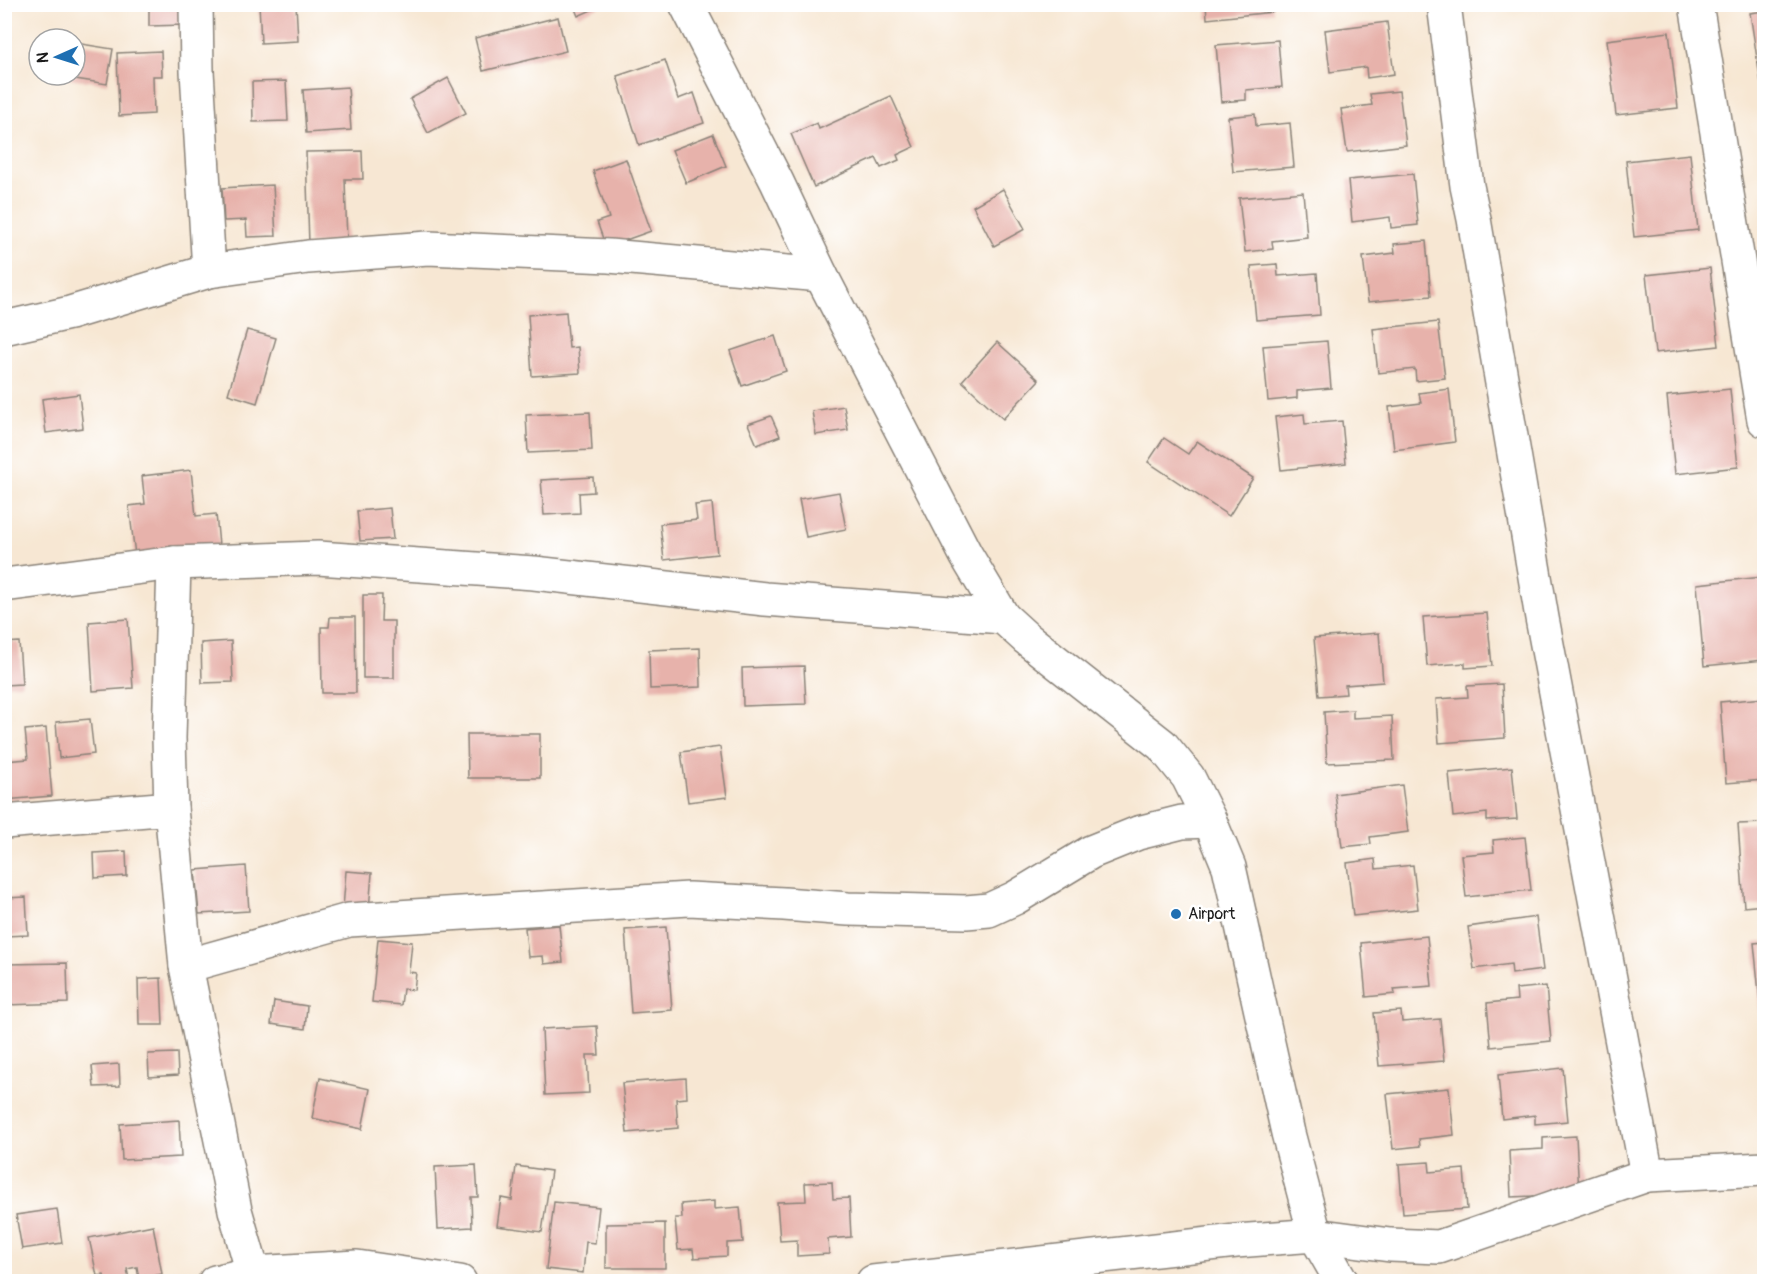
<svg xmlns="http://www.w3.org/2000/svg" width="1769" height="1286" viewBox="0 0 1769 1286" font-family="Pangolin,sans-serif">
<rect width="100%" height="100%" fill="#fff"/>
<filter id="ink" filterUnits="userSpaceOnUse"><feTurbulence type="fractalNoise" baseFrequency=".0167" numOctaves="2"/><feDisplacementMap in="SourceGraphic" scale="12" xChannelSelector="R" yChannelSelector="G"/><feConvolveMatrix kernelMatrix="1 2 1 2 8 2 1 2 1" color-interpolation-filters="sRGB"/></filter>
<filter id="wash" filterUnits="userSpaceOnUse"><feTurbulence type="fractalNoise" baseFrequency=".008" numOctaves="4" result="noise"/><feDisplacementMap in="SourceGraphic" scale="24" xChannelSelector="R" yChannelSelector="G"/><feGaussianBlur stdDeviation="1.35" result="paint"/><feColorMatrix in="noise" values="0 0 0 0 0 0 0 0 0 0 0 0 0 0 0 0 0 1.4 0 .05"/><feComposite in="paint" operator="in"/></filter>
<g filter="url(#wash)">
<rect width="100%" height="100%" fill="#f7e7d3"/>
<g id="blocks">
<g fill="#e7b2ab">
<path d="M149,4H185V25L149,26Z"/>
<path d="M259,4H296L298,41L261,43Z"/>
<path d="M573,4H605L578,16Z"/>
<path d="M1206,4H1272L1273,12L1207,19Z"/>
<path d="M1764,11V97H1763L1750,13Z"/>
<path d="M558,17L566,51L483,71L475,38Z"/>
<path d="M1387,22L1394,74L1367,78L1366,67L1330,72L1325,30Z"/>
<path d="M1669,32L1678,108L1616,115L1607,40Z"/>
<path d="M1278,40L1282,87L1246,90V100L1221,102L1216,45Z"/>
<path d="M75,43L113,49L107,84L63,77V75H75Z"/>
<path d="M161,51L162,76H153L154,114L119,116L117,53Z"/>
<path d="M665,60L678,99L694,93L704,123L639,145L617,76Z"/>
<path d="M448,78L466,113L428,133L410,99Z"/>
<path d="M286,81L288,121L253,122L252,82Z"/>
<path d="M348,87L351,130L306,133L303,90Z"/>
<path d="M1399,91L1406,145L1347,152L1341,109L1372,105L1370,94Z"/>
<path d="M891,96L914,147L897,155L899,160L881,168L876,158L814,187L791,134L817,123L819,129Z"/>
<path d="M1255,114L1256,126L1290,123L1294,167L1233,172L1228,117Z"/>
<path d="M713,134L726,166L686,183L672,150Z"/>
<path d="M362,151L363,179H345L347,243L309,244L306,152Z"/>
<path d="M1690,154L1698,230L1634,237L1626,161Z"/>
<path d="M626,159L651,231L606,247L597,222L609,218L593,171Z"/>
<path d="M1413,174L1418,225L1391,228L1390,217L1352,222L1348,180Z"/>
<path d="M273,185L276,236L247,237L246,220L224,221L222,188Z"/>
<path d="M1003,189L1025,229L994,246L973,206Z"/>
<path d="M1303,192L1307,237L1272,241L1273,249L1245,252L1239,198Z"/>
<path d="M1426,241L1431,296L1368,302L1363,257L1395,253L1394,244Z"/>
<path d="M1277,264L1278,276L1317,273L1320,315L1256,320L1251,266Z"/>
<path d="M1710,268L1719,346L1655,353L1646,275Z"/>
<path d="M566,312L569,348L578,347L580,373L532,376L528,315Z"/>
<path d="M1438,322L1445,378L1416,381L1415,369L1378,373L1373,329Z"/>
<path d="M247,330L276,338L257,403L228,394Z"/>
<path d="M775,336L786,371L742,386L730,351Z"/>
<path d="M1327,341L1331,388L1297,391V398L1268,401L1263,346Z"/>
<path d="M997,342L1039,380L1003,419L962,381Z"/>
<path d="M1449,389L1455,442L1394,450L1389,407L1421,403L1419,393Z"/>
<path d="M1730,389L1738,467L1675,474L1667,396Z"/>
<path d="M79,394L83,428L46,433L42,399Z"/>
<path d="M844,406L848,430L816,435L812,411Z"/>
<path d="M590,412L592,450L528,453L526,415Z"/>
<path d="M1304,414L1305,424L1342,421L1346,463L1281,470L1275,417Z"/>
<path d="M771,416L780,436L757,445L748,424Z"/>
<path d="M1164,438L1188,454L1197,441L1253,478L1229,516L1148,462Z"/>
<path d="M191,470L196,516L216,514L219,545L135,555L129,506L145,504L142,476Z"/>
<path d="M593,477L594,492L579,493L580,513L544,515L541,480Z"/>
<path d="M839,492L846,529L806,537L799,499Z"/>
<path d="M712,503L717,554L664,560L660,524L697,520L695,505Z"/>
<path d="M390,508L393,539L360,541L357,511Z"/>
<path d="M1762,577L1764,608V660L1704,666L1697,584Z"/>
<path d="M363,595H382L381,621H394V678H363Z"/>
<path d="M1487,613L1492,666L1465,668V663L1427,666L1423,617Z"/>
<path d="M330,617H355L356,693H322L321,627H329Z"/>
<path d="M128,619L133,688L93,691L89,622Z"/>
<path d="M1379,633L1383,682L1345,685L1346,694L1319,696L1314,638Z"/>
<path d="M231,641L233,682L202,683L201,643Z"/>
<path d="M19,642L22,684L4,685V643Z"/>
<path d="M700,648L701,687L650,689L649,650Z"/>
<path d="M804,666L806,704L743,706L742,668Z"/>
<path d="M1502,684L1505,738L1439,743L1436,699L1468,697L1467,686Z"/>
<path d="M1764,698V780L1726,783L1720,702Z"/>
<path d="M1353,710V718L1392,716L1394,760L1327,763L1324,712Z"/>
<path d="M90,719L94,754L59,758L56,722Z"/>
<path d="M46,728L52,796L4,800V761L28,759L25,730Z"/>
<path d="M467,734H540V778H468Z"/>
<path d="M720,747L727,797L688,802L681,752Z"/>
<path d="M1512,767L1517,819L1487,821V813L1453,817L1449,773Z"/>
<path d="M1402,785L1408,832L1370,837L1371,844L1342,847L1335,794Z"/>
<path d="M1764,823V905L1744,907L1738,824Z"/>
<path d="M1525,837L1531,890L1466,897L1461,855L1494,852L1493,840Z"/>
<path d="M126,851L127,876L95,878L94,853Z"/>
<path d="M1375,859L1376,869L1413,865L1418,909L1353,916L1347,863Z"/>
<path d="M246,866L249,911L199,914L195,870Z"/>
<path d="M346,871L372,873L369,910L343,908Z"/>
<path d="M26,897L28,935L4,936V898Z"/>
<path d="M1536,917L1543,970L1512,974L1511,964L1474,969L1468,927Z"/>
<path d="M559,925L563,962L544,964L543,956L528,957L525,928Z"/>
<path d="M666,927L672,1010L631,1013L625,930Z"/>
<path d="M1427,936L1432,986L1394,989L1395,994L1366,997L1361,943Z"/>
<path d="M378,939L412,942L409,972L416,973L414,990L403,989L401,1005L372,1002Z"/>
<path d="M1764,942V1023H1762L1754,943Z"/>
<path d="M67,963L68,1003L5,1005V964Z"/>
<path d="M161,978L163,1025H139L138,979Z"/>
<path d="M1546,986L1551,1041L1491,1047L1487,1003L1517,1000L1516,989Z"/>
<path d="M274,1001L307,1006L305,1029L271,1024Z"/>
<path d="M1401,1011L1402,1022L1440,1019L1444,1061L1379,1066L1374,1013Z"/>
<path d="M597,1026L599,1055H587L589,1093L545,1095L542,1029Z"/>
<path d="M177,1053L178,1075L149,1077L148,1054Z"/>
<path d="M119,1064L120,1086L94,1087L92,1066Z"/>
<path d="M1563,1068L1568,1121L1535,1124V1115L1502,1119L1498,1075Z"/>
<path d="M320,1078L370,1089L362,1129L312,1118Z"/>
<path d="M686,1078L687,1098L676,1099L678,1128L627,1133L622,1083Z"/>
<path d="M1449,1088L1454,1135L1419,1139L1420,1146L1393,1149L1387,1094Z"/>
<path d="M179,1120L181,1157L122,1160L120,1124Z"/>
<path d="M1576,1136L1579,1194L1511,1197L1509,1151L1543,1149V1138Z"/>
<path d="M1429,1162L1430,1172L1464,1169L1467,1209L1403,1214L1399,1164Z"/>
<path d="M476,1165L478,1197H471L472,1227L438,1229L435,1167Z"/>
<path d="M516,1166L551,1171L542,1232L497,1226L501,1198L512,1200Z"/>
<path d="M832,1182L833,1199L849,1198L851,1237L828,1239L829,1254L797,1256V1240L780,1241L777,1202L806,1201L805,1183Z"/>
<path d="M714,1201V1209L740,1207L743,1242L727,1243V1256L694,1258L693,1249L678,1250L675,1218H682L681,1204Z"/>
<path d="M554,1202L599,1207L595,1243L586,1242L583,1273L546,1269Z"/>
<path d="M57,1209L62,1243L22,1249L16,1215Z"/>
<path d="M665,1223V1268H606V1224Z"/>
<path d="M153,1225L162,1274L139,1279L137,1267L127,1269L129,1279L106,1282L104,1275L97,1276L89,1238Z"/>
</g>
</g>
</g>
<g filter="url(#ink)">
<use href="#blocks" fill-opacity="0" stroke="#8a8278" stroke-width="1.5"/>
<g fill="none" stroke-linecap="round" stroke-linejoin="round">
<defs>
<g id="minor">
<path d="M196,4L197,71L209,271"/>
<path d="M686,4L777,182L821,275L966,555L1003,617L1026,638L1162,745L1188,777L1210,821L1229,867L1288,1133L1315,1235L1342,1282"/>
<path d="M1444,4L1467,186L1474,219L1542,618L1647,1175"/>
<path d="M1696,4L1764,420"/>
<path d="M4,328L70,313L209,271L308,257L428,248L609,256L821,275"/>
<path d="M4,585L174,563"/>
<path d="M171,808L169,738L174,563L318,558L534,573L765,599L1003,617"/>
<path d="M4,822L171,808L186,966L235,1210L253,1273"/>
<path d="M186,966L349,920L689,899L784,904L848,909L966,912L989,910L1015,898L1091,852L1138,833L1182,822L1210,821"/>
<path d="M215,1282L253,1273L357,1267L460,1282"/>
<path d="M873,1282L1236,1241L1315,1235L1390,1245L1439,1247L1647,1175L1764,1169"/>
</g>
</defs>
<use href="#minor" stroke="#8a8278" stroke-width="36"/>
<use href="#minor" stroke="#fff" stroke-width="33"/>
</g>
</g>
<circle fill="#1f6fb2" stroke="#fff" stroke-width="2" cx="1176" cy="914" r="6"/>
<g text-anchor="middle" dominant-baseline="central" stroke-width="5" stroke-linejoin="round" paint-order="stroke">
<g font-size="16" fill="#1c1c1c" stroke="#fff" text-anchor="start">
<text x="1188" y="914">Airport</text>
</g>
</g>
<rect width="1769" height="1286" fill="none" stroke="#fff" stroke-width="24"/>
<g transform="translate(57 57) rotate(267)"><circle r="28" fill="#ffffff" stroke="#a4a4a4" stroke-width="1.5"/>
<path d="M0-4.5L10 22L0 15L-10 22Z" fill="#1f6fb2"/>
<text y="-9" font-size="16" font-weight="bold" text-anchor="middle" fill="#1c1c1c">N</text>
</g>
</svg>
